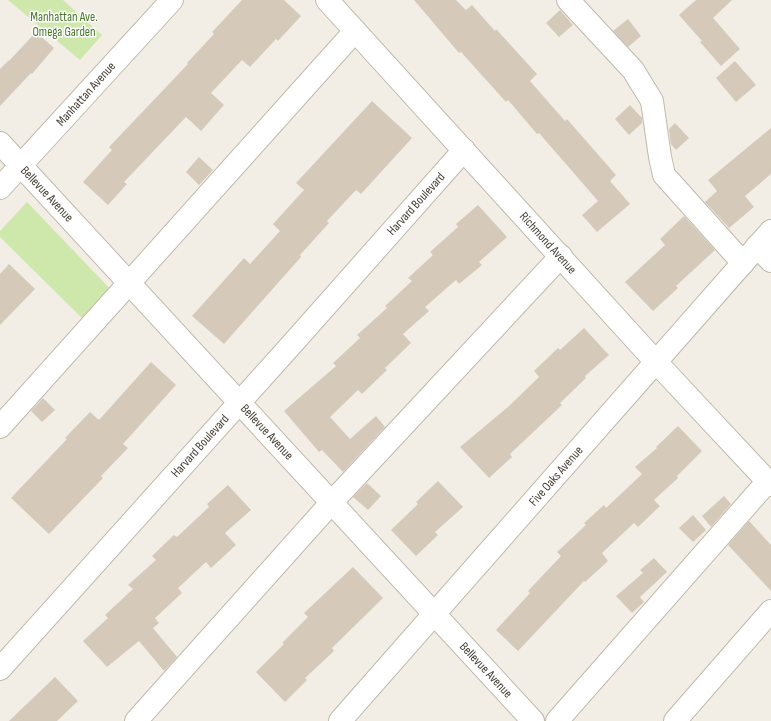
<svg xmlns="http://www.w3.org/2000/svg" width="771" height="721" viewBox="0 0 771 721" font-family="'Sofia Sans Condensed',sans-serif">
<rect width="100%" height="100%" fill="#f3eee5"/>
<g fill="#cee8ac">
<path d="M8,0H63L102,35L80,60Z"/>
<path d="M27,202L114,293L86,322L0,237V231Z"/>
</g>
<g fill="#d5caba">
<path d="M242,0H284L301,16L278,41L276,39L250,67L242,60L211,93L224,105L201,131L186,117L124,182L127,184L108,205L83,182L112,150L109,147L188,64L187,63L214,34L212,32Z"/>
<path d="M414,0H456L466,10L472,5L495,31L496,29L537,74L530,81L565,121L567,119L616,175L610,181L630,204L597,232L582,215L598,201L539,133L537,134L508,100L506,102L461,52L459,53Z"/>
<path d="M696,0H732L713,18L740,49L721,66L700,42L702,41L679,15Z"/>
<path d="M560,10L573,25L559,37L546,23Z"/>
<path d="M628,19L641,36L628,47L613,31Z"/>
<path d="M36,32L54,48L32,74L31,73L0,106V69L9,60V61Z"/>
<path d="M735,61L756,85L736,102L716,78Z"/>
<path d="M372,101L412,138L361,194L356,190L327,221L329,223L300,255L301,257L224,344L192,316L244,258L250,264L280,231L273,224L304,190L296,183Z"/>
<path d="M630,105L642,118V123L629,135L615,119Z"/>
<path d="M675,123L689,138L676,150L671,144L669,129Z"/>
<path d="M771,128V174L745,196L754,207L729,228L705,202L717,191L708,180Z"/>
<path d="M199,157L213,170L199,185L186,172Z"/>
<path d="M478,205L507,237L479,262L482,265L459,284L456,280L425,307L429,311L403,334L411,343L385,368L387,370L362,394L358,390L330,417L350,439L376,416L385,427L343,472L322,450L319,452L284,411L336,366L333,363L360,338L357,335L387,308L385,306L412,281L408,278L433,255L430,252L458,227L456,224Z"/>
<path d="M684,216L715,250L676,286L678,288L653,311L625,282L665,245L660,239Z"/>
<path d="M9,264L35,289L0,325V274Z"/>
<path d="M584,328L609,355L585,376L586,378L560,403L562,405L510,454L512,457L489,478L460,447L509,406L539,377L534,371L558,348L560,350Z"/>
<path d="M151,362L176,385L123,444L128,448L101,476L103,478L49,534L11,498L67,439L65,438L90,412L99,420Z"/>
<path d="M43,398L55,410L42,422L31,411Z"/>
<path d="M678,426L702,451L677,476L678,478L654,500L660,506L638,527L634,523L602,553L608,561L585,582L584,581L518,651L496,630L530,593L528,591L561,556L557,552L586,525L584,523L604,505L606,508L642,474L635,467L657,448L656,447Z"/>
<path d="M438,481L463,507L435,532L438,535L416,556L391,530L418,504L416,502Z"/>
<path d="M367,483L381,496L368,510L353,497Z"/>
<path d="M228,485L251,510L225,533L236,545L211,568L206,562L178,588L182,593L155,618L159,623L153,628L177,657L164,671L139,641L107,667L83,641L108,618L105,615L133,589L128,585L156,560L152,556L174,535L177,537L209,507L207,504Z"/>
<path d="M724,496L731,504L711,527L702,516Z"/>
<path d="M693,515L706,530L693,542L679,528Z"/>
<path d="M749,521L771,545V591L728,545Z"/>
<path d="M654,558L667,572L640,597L644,602L632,613L616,596L643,573L640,570Z"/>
<path d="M353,567L383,598L332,648L334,651L305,678L307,680L285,702L256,672L284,644L282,643L308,617L304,613Z"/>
<path d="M55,677L78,701L57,721H9Z"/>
</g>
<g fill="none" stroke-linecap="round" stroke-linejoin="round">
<defs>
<g id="minor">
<path d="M327,0L656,362L771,485"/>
<path d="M568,0L633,70L652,101L660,157L664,175L743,263"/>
<path d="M0,143L533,721"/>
<path d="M0,188L172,0"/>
<path d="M757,246L771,261"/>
<path d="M0,427L355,31"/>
<path d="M0,669L293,343L464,150"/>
<path d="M136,721L332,502L561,256"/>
<path d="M340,721L771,231"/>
<path d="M557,721L768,481"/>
<path d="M675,721L771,611"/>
</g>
</defs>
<use href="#minor" stroke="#c1b9aa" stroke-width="24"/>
<use href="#minor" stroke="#fff" stroke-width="22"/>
</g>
<g text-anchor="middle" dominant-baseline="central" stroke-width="3" stroke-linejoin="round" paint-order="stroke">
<g font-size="13" fill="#467827" stroke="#fff">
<text x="64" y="17">Manhattan Ave.<tspan x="64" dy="15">Omega Garden</tspan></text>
</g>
<g font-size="13" fill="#453e34" stroke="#fff">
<text transform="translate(86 94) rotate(-48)">Manhattan Avenue</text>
<text transform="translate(47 194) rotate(47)">Bellevue Avenue</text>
<text transform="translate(416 204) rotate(-48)">Harvard Boulevard</text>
<text transform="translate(548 243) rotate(48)">Richmond Avenue</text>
<text transform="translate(267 432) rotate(47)">Bellevue Avenue</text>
<text transform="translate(200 446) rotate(-48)">Harvard Boulevard</text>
<text transform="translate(556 476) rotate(-49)">Five Oaks Avenue</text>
<text transform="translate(486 670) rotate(47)">Bellevue Avenue</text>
</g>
</g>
</svg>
